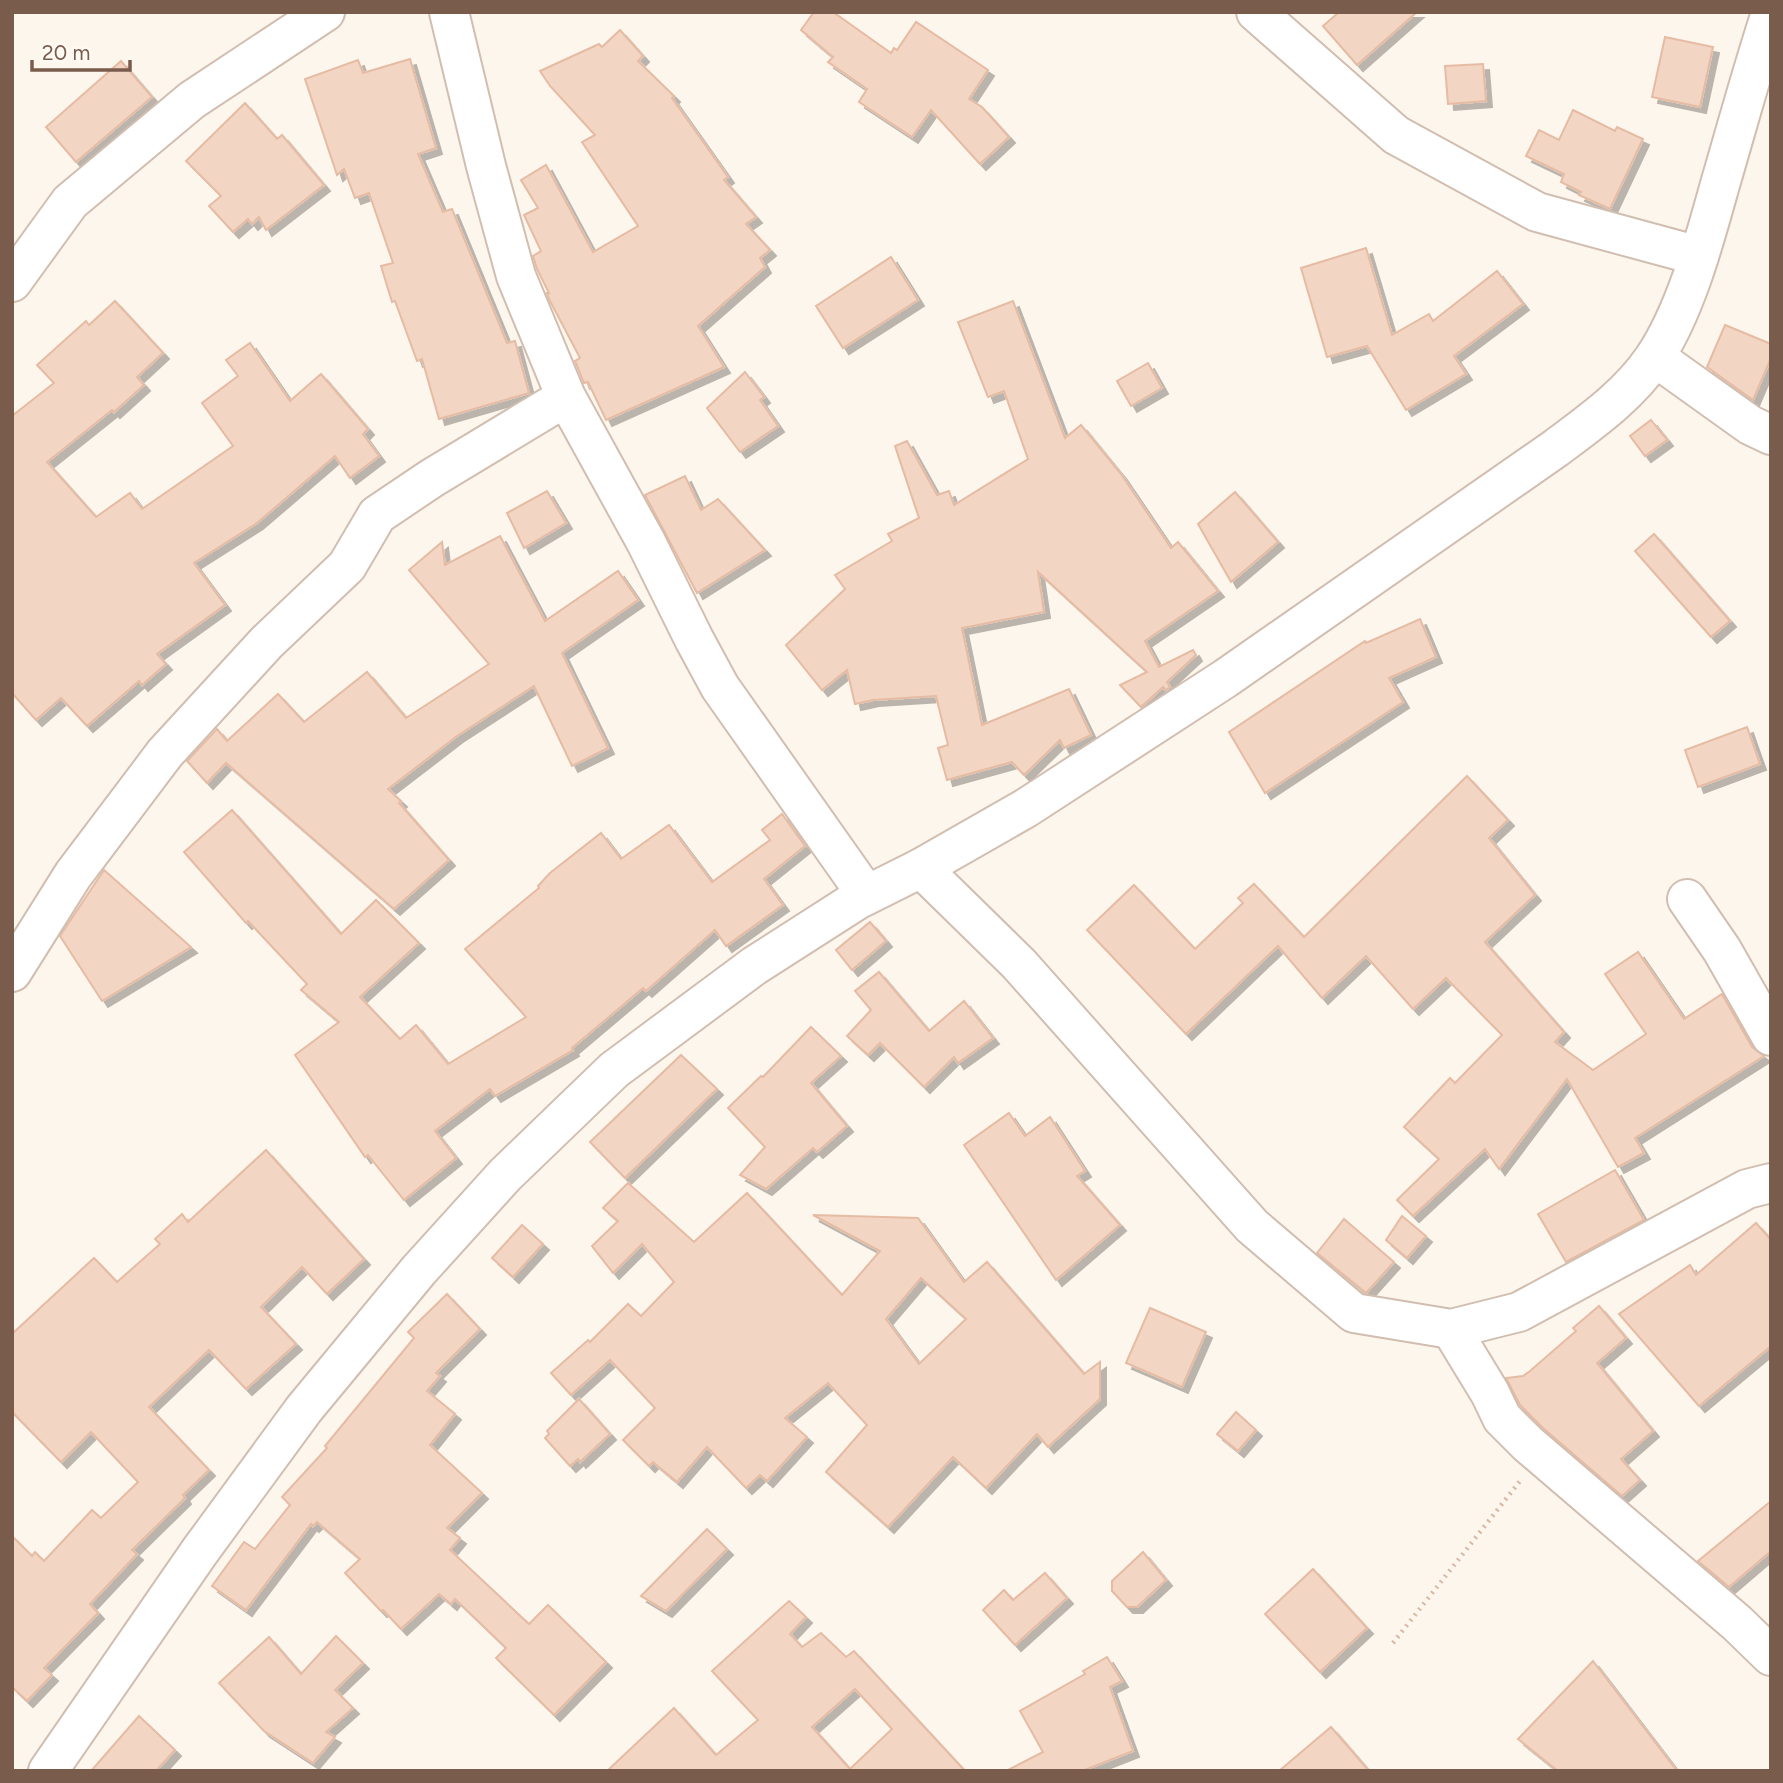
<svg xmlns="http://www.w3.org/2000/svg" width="1783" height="1783" viewBox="0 0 1783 1783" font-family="Figtree,sans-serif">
<defs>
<filter id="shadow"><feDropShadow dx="6" dy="6" stdDeviation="0" flood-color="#0004"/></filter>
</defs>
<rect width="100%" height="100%" fill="#fdf6ec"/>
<g fill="#f3d5c3" stroke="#e6bba3" stroke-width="2" fill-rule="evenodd" filter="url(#shadow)">
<path d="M814,12H833L891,53L894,48L897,50L916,22L988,70L969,99L982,107L1009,137L980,164L931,110L912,137L859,102L867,89L828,62L833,57L801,30Z"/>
<path d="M1339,12H1417L1357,65L1323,26Z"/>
<path d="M620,30L643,56L638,61L674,96L672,98L728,177L724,180L756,217L746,224L770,250L760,258L765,267L698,326L724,367L606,420L588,382L584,383L575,361L580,358L549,299L547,293H549L537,269L533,256L541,251L524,215L538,208L521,180L546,165L593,252L638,226L582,142L595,135L550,86L540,71L599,44L602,47Z"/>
<path d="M1665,37L1713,47L1700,107L1652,97Z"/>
<path d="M410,59L436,148L418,154L443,212L452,209L507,343L515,341L529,393L439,419L422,359L417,361L395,301L392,302L381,266L393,263L369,193L355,198L344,169L337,175L305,79L358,60L363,73Z"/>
<path d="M121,61L152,97L76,162L46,127Z"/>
<path d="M1483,64L1486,101L1448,104L1445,66Z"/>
<path d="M245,103L277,139L282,135L324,185L266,230L259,217L252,224L248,219L233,232L209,206L221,196L186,161Z"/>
<path d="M1573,110L1615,131L1617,127L1643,139L1610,209L1579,195L1581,192L1561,182L1564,174L1526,156L1539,130L1559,140Z"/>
<path d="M1366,248L1392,335L1429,314L1433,321L1497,271L1523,304L1454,356L1466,374L1406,410L1367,346L1327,357L1301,268Z"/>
<path d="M891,257L918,300L843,348L816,306Z"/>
<path d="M115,301L163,353L137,377L144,385L114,412L112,410L47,462L96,517L130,493L142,509L233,446L202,403L238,376L226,360L250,343L290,401L321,374L368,429L363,434L379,456L350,478L335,456L257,523L194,563L225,605L157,654L166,664L142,685L139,681L87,726L61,698L36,720L12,693V416L54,383L37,365L86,321L89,325Z"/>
<path d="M1013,301L1065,438L1081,425L1121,474L1171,548L1178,542L1218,591L1145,641L1159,667L1193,650L1196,655L1167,682L1170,687L1166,690L1163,687L1141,707L1120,685L1147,672L1038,572L1044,612L962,628L982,725L1069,689L1091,735L1064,748L1060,740L1024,775L1012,762L947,780L938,748L948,745L936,696L873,700L855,704L847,670L822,690L786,645L845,589L835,575L892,541L888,534L919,518L895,446L907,441L937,495L949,491L954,505L1028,459L1004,391L988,397L958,322Z"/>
<path d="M1725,325L1771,344V358L1753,400L1707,367Z"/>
<path d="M1148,363L1162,388L1131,406L1117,381Z"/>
<path d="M745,372L764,397L760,400L778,426L740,452L707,408Z"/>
<path d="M1651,420L1667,440L1645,456L1630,436Z"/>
<path d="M685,476L701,510L718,499L765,550L697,593L645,495Z"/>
<path d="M547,491L566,523L524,548L507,513Z"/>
<path d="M1235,492L1278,542L1231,582L1198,524Z"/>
<path d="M1654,534L1730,621L1711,637L1635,551Z"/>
<path d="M500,536L545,621L618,571L638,600L562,653L608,748L572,766L534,686L457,736L388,789L401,801L399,803L449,860L394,909L226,763L207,783L187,761L217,729L227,741L278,694L304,722L367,672L406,718L489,664L409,570L442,542L445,565Z"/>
<path d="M1420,619L1436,657L1389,678L1403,702L1265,793L1229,732L1365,641L1366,643Z"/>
<path d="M1747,727L1760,764L1698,787L1685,750Z"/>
<path d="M1467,776L1508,820L1489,838L1535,895L1485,942L1564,1032L1555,1042L1593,1070L1646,1034L1605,974L1638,952L1684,1019L1722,994L1752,1047L1764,1056L1635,1138L1644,1153L1618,1167L1567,1079L1499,1169L1485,1149L1413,1216L1397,1200L1439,1159L1404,1127L1450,1078L1455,1083L1502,1035L1446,978L1413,1009L1366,956L1322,998L1278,946L1186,1034L1087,930L1134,885L1195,949L1243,903L1238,898L1254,884L1304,937Z"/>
<path d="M232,810L341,934L376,900L419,943L360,997L400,1039L416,1025L448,1064L526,1017L465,949L539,888L538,886L550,873L601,833L621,859L669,825L712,882L770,840L762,830L782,814L805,846L764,879L783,905L726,946L715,930L646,991L643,988L572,1048L573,1050L495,1096L490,1089L435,1131L456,1158L404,1200L368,1155L365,1157L295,1055L339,1022L301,990L307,984L248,921L246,923L184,852Z"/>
<path d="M104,870L191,947L102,1001L60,936Z"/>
<path d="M870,922L886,941L852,970L836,950Z"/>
<path d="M879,972L929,1031L964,1001L993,1038L958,1063L954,1057L924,1087L880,1043L868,1055L847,1036L871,1010L855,991Z"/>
<path d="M811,1027L841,1056L811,1083L847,1126L817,1152L813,1148L766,1189L740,1175L765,1147L728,1108L761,1076L763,1077Z"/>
<path d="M681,1055L717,1089L625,1178L590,1142Z"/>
<path d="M1009,1113L1025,1136L1050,1117L1085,1171L1077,1176L1120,1225L1056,1280L964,1145Z"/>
<path d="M266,1150L364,1259L327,1294L302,1267L261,1307L296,1344L246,1389L209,1350L149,1407L209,1470L183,1495L185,1498L132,1550L137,1554L90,1604L98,1613L44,1668L52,1675L27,1701L12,1687V1536L32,1556L35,1552L44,1561L92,1510L101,1518L138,1482L91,1432L61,1462L12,1412V1334L94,1258L117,1282L160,1244L155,1239L182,1214L188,1222Z"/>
<path d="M1615,1170L1644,1220L1566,1262L1538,1214Z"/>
<path d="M628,1183L694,1242L747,1193L842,1295L880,1251L813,1215L918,1218L964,1282L987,1262L1084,1374L1100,1362V1399L1048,1447L1037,1434L986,1488L953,1457L888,1527L826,1472L867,1425L828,1383L785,1418L807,1437L767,1481L760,1475L746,1488L707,1447L677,1482L653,1462L649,1466L623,1440L655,1408L610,1360L571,1395L551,1373L588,1340L590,1342L628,1304L641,1316L674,1282L642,1244L613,1273L592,1246L618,1221L603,1208ZM921,1278L966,1319L919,1364L886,1319Z"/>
<path d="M1402,1216L1426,1236L1407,1258L1386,1240Z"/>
<path d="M1344,1219L1394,1262L1366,1293L1317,1253Z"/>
<path d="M1756,1223L1771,1240V1346L1699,1406L1619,1314L1690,1265L1696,1275Z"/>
<path d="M522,1225L543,1244L513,1277L492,1258Z"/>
<path d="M447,1294L480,1329L436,1373L440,1376L427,1391L455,1414L430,1445L482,1493L447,1528L460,1538L450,1550L529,1624L548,1605L606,1662L554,1715L496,1658L506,1648L455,1599L451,1604L439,1594L401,1629L383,1610L381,1611L345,1573L360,1559L317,1522L313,1526L311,1524L246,1610L212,1586L244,1542L255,1549L290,1505L282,1497L327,1448L325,1446L414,1338L408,1332Z"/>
<path d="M1599,1306L1626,1338L1597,1363L1653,1431L1621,1459L1640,1480L1622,1496L1543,1428L1520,1405L1506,1378L1523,1376L1530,1371L1576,1331L1573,1328Z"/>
<path d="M1150,1308L1206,1332L1182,1387L1126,1363Z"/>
<path d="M579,1399L610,1434L580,1462L578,1459L570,1466L545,1438L549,1434L547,1431Z"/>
<path d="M1236,1412L1256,1430L1238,1451L1217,1434Z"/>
<path d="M1771,1501V1551L1729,1587L1698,1561Z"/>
<path d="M707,1529L727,1549L666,1611L641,1596Z"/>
<path d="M1143,1552L1166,1580L1137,1607H1127L1112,1591V1581Z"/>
<path d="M1313,1569L1367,1628L1320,1672L1265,1614Z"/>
<path d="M1045,1573L1067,1598L1015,1645L983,1610L1004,1590L1013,1600Z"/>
<path d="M789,1601L806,1617L790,1634L802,1647L821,1633L846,1657L854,1651L965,1771H607L674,1708L716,1755L758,1720L712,1671ZM855,1689L892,1729L850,1769L812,1727Z"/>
<path d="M336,1636L363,1663L335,1690L353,1708L326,1732L335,1737L313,1763L264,1731L219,1683L269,1637L301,1674Z"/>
<path d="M1107,1657L1122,1681L1110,1687L1133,1751L1082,1771H1006L1043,1752L1020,1711L1085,1674L1083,1671Z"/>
<path d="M1593,1661L1677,1771H1558L1518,1739Z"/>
<path d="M139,1716L175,1750L156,1771H91Z"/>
<path d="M1331,1727L1369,1771H1279Z"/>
</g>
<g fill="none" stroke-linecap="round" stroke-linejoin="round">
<defs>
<g id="minor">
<path d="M449,12L486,166L516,276L566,397L646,542L694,639L720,687L866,894"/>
<path d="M1256,12L1396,135L1537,212L1699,256"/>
<path d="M12,282L70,202L192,100L325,12"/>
<path d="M1655,357L1750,425L1771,435"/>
<path d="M921,868L1019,964L1252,1226L1354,1313L1451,1329L1519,1312L1747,1189L1771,1183"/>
<path d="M1687,899L1722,950L1771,1036"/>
<path d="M12,972L73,875L165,753L267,642L347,566L377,515L432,478L566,397"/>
<path d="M1451,1329L1490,1393L1502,1418L1528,1444L1737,1623L1771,1656"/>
<path d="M48,1771L200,1551L304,1409L419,1270L505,1175L614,1070L754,966L857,900L921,868L1026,808L1226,678L1556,448C1592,421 1629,395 1654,358C1685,312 1704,242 1719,188C1736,130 1752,71 1771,13"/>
</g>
</defs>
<use href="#minor" stroke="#d1beb0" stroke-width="42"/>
<path stroke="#d9b8a5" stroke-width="4.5" stroke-dasharray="2 5" stroke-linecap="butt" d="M1393,1643L1520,1481"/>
<use href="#minor" stroke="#fff" stroke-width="38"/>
</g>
<rect width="1783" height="1783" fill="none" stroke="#7a5c4d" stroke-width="28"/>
<path d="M32 60v10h98v-10" fill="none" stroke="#7a5c4d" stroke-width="3.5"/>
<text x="42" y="60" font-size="21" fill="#7a5c4d" stroke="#fffaf3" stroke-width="5" paint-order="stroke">20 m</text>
</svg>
